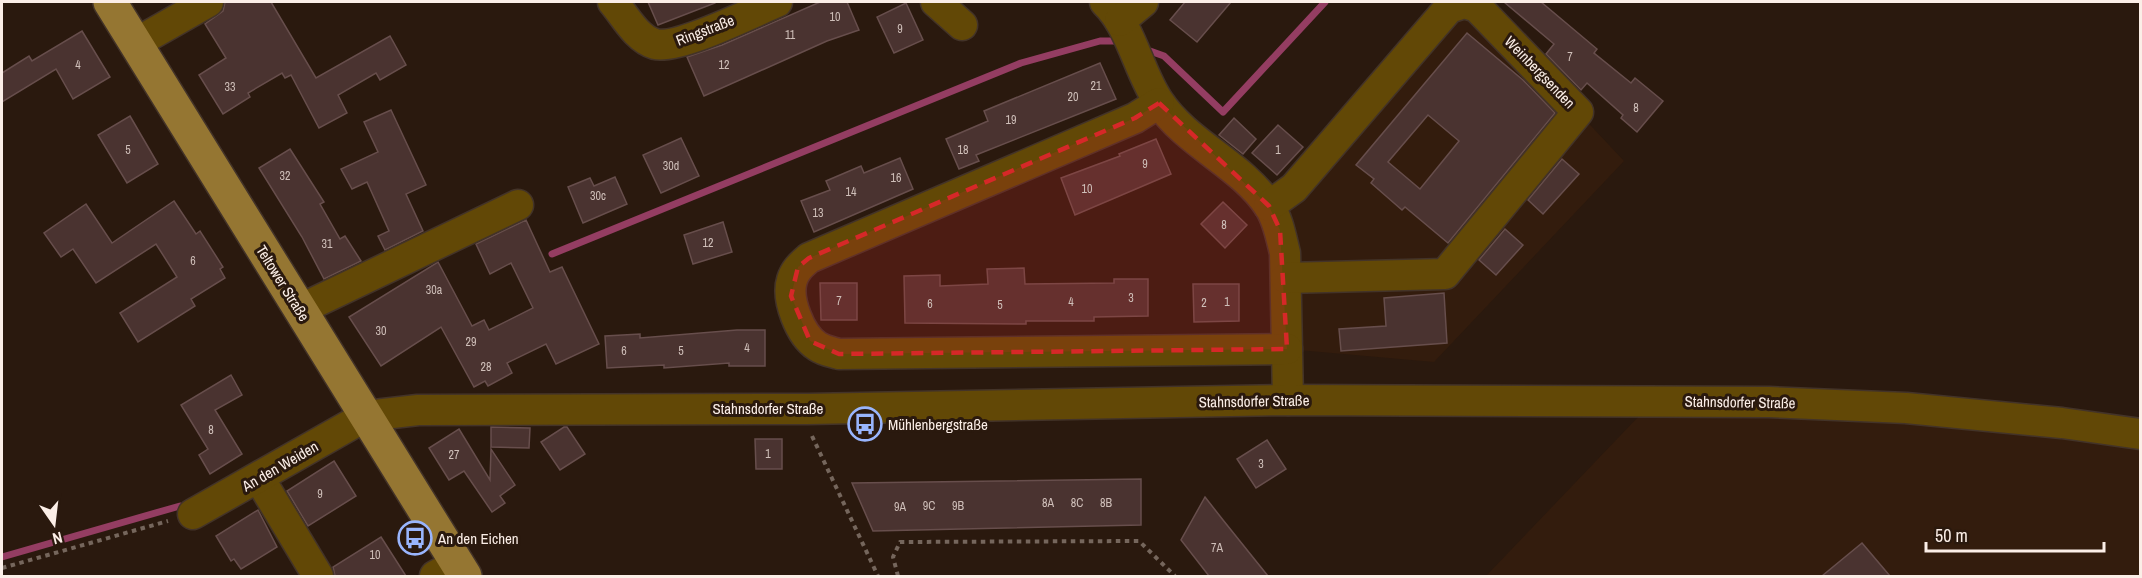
<svg xmlns="http://www.w3.org/2000/svg" width="2142" height="578" viewBox="0 0 2142 578" font-family="'Archivo Narrow',sans-serif">
<rect width="100%" height="100%" fill="#2a190e"/>
<g fill="#331c0d">
<path d="M1464,3L1578,112L1624,161L1434,362L1287,349L1280,230L1294,188Z"/>
<path d="M1640,415L1826,418L2140,434V576H1486Z"/>
</g>
<g fill="none" stroke-linecap="round" stroke-linejoin="round">
<g stroke="#943d62" stroke-width="7">
<path d="M1150,51L1164,56L1223,112L1325,2"/>
<path d="M552,254L1021,63L1100,41H1114"/>
<path d="M2,557L180,506"/>
</g>
</g>
<g fill="#4a3330" stroke="#674e4c" stroke-width="1.5" fill-rule="evenodd">
<path d="M225,2H271L316,78L390,36L406,65L380,80L376,73L338,95L347,113L319,128L291,75L285,78L282,73L248,93L250,97L223,114L199,75L226,58L205,24L223,11Z"/>
<path d="M648,2H715V3L658,25Z"/>
<path d="M820,2H847L859,30L827,41L704,96L687,57L722,45Z"/>
<path d="M1185,2H1231L1197,42L1170,20Z"/>
<path d="M1504,2H1541L1597,49L1594,53L1631,83L1635,78L1663,101L1637,132L1621,118L1623,115L1587,83L1581,90L1546,54L1554,44Z"/>
<path d="M906,3L923,40L894,53L877,17Z"/>
<path d="M82,31L110,77L73,99L56,69L2,102V73L29,56L32,61Z"/>
<path d="M1467,33L1523,80L1555,113L1448,243L1405,207L1402,210L1371,183L1374,179L1356,165ZM1428,115L1459,141L1420,189L1388,162Z"/>
<path d="M1100,63L1116,99L976,155L979,161L959,169L946,139L988,121L984,111Z"/>
<path d="M391,110L426,185L406,194L423,231L385,250L378,236L389,231L367,182L352,189L341,169L378,152L364,122Z"/>
<path d="M130,116L158,164L127,183L98,135Z"/>
<path d="M1234,118L1256,139L1243,154L1219,135Z"/>
<path d="M1278,125L1303,147L1277,175L1252,153Z"/>
<path d="M681,138L699,176L661,193L643,155Z"/>
<path d="M1156,139L1171,174L1075,215L1061,178L1120,156L1119,154Z"/>
<path d="M290,149L324,202L320,204L340,239L345,236L361,261L324,279L302,237L259,168Z"/>
<path d="M900,158L913,189L814,232L801,201L830,190L826,181L861,166L864,173Z"/>
<path d="M1562,159L1579,174L1543,214L1528,200Z"/>
<path d="M615,177L627,204L583,223L568,187L590,178L594,186Z"/>
<path d="M174,201L196,234L200,231L223,267L220,269L225,278L191,299L195,306L138,342L120,313L177,277L156,244L96,283L73,249L61,257L44,233L86,204L112,243Z"/>
<path d="M1223,202L1247,225L1225,248L1201,224Z"/>
<path d="M526,220L550,272L562,267L599,344L556,364L546,344L507,363L512,373L488,386L485,381L474,387L441,327L381,366L349,317L438,262L472,326L484,320L489,330L533,308L511,263L490,274L476,244Z"/>
<path d="M723,222L732,252L693,264L684,235Z"/>
<path d="M1505,229L1523,245L1496,275L1479,260Z"/>
<path d="M1024,268L1025,284L1114,283V279H1148V316L1094,317V321H1026V324L905,323L904,276L940,275V286L988,284L987,269Z"/>
<path d="M820,283H857V320H821Z"/>
<path d="M1193,284H1239V321L1194,322Z"/>
<path d="M1444,293L1447,343L1341,351L1339,329L1386,326L1384,298Z"/>
<path d="M737,330H765V366H729V363L664,368V365L607,368L605,336L640,334V338Z"/>
<path d="M231,375L242,395L215,410L242,454L210,474L199,455L208,449L181,405Z"/>
<path d="M491,427L530,428L529,448L491,447Z"/>
<path d="M564,427H567L585,454L560,470L541,442Z"/>
<path d="M459,429L490,480L491,449L515,485L500,496L505,503L492,512L464,471L449,480L429,448Z"/>
<path d="M755,439H782V469H756Z"/>
<path d="M1267,440L1286,469L1256,488L1237,459Z"/>
<path d="M334,461L356,496L308,526L287,491Z"/>
<path d="M1141,479V525L873,531L852,483Z"/>
<path d="M1205,497L1223,520L1268,576H1209L1181,540Z"/>
<path d="M258,510L277,547L241,569L234,559L231,561L216,536Z"/>
<path d="M381,537L406,576H335L333,567Z"/>
<path d="M1862,543L1890,576H1822Z"/>
</g>
<g fill="none" stroke-linecap="round" stroke-linejoin="round">
<defs>
<g id="minor">
<path d="M613,2C625,16 636,38 655,44C678,50 753,12 777,2"/>
<path d="M936,2L962,25"/>
<path d="M1105,2C1132,28 1138,71 1159,102C1187,144 1241,164 1269,206C1278,219 1281,237 1285,253L1288,400"/>
<path d="M1120,21L1143,2"/>
<path d="M136,43L208,2"/>
<path d="M1159,103L1135,118L809,258C801,265 795,270 792,280C786,299 800,335 817,346C824,351 832,352 839,354L1287,349"/>
<path d="M1269,206L1294,188L1449,8L1464,3L1477,7L1578,112L1445,274L1286,278"/>
<path d="M299,310L518,205"/>
<path d="M259,478L318,576"/>
<path d="M193,514L366,416L418,410L808,409L1288,400L1769,402L1906,408L2062,423L2140,434"/>
<path d="M435,576L457,564"/>
</g>
<path id="major" d="M110,2L465,576"/>
</defs>
<use href="#minor" stroke="#433328" stroke-width="33"/>
<use href="#major" stroke="#433328" stroke-width="36"/>
<g stroke="#75665c" stroke-width="4" stroke-dasharray="4.5 4.5" stroke-linecap="butt">
<path d="M812,436L878,576"/>
<path d="M2,568L168,521"/>
<path d="M898,576L893,557L900,542L1139,541L1175,576"/>
</g>
<use href="#minor" stroke="#624806" stroke-width="30"/>
<use href="#major" stroke="#957632" stroke-width="33"/>
</g>
<path fill="#d62828" fill-opacity="0.2" stroke="#d62828" stroke-width="4.5" stroke-dasharray="12 8" stroke-linejoin="round" d="M1159,103L1269,206L1280,230L1287,349L839,354L810,341L791,296L798,267L809,258L1135,118Z"/>
<defs>
<symbol id="bus-ring" viewBox="-11 -11 22 22"><circle r="9.5" fill="#2a190e" stroke="#99b5fd" stroke-width="1.5"/><path d="M-5-6H5V4H4V6H2V4H-2V6H-4V4H-5ZM-3.5-4V0h7V-4ZM-3.5 1.2v1.5H-2V1.2ZM2 1.2v1.5H3.5V1.2Z" fill="#99b5fd"/></symbol>
</defs>
<g fill-rule="evenodd">
<use href="#bus-ring" x="846" y="405" width="38" height="38"/>
<use href="#bus-ring" x="396" y="519" width="38" height="38"/>
</g>
<g text-anchor="middle" dominant-baseline="central" stroke-width="6" stroke-linejoin="round" paint-order="stroke">
<g font-size="12" fill="#cfbfb9">
<text x="835" y="17">10</text>
<text x="900" y="29">9</text>
<text x="790" y="35">11</text>
<text x="1570" y="57">7</text>
<text x="78" y="65">4</text>
<text x="724" y="65">12</text>
<text x="1096" y="86">21</text>
<text x="230" y="87">33</text>
<text x="1073" y="97">20</text>
<text x="1636" y="108">8</text>
<text x="1011" y="120">19</text>
<text x="128" y="150">5</text>
<text x="963" y="150">18</text>
<text x="1278" y="150">1</text>
<text x="1145" y="164">9</text>
<text x="671" y="166">30d</text>
<text x="285" y="176">32</text>
<text x="896" y="178">16</text>
<text x="1087" y="189">10</text>
<text x="851" y="192">14</text>
<text x="598" y="196">30c</text>
<text x="818" y="213">13</text>
<text x="1224" y="225">8</text>
<text x="708" y="243">12</text>
<text x="327" y="244">31</text>
<text x="193" y="261">6</text>
<text x="434" y="290">30a</text>
<text x="1131" y="298">3</text>
<text x="839" y="301">7</text>
<text x="1071" y="302">4</text>
<text x="1227" y="302">1</text>
<text x="1204" y="303">2</text>
<text x="930" y="304">6</text>
<text x="1000" y="305">5</text>
<text x="381" y="331">30</text>
<text x="471" y="342">29</text>
<text x="747" y="348">4</text>
<text x="624" y="351">6</text>
<text x="681" y="351">5</text>
<text x="486" y="367">28</text>
<text x="211" y="430">8</text>
<text x="768" y="454">1</text>
<text x="454" y="455">27</text>
<text x="1261" y="464">3</text>
<text x="320" y="494">9</text>
<text x="1048" y="503">8A</text>
<text x="1077" y="503">8C</text>
<text x="1106" y="503">8B</text>
<text x="929" y="506">9C</text>
<text x="958" y="506">9B</text>
<text x="900" y="507">9A</text>
<text x="1217" y="548">7A</text>
<text x="375" y="555">10</text>
</g>
<g font-size="15" fill="#fbeee7" stroke="#2a190e">
<text transform="translate(705 30) rotate(-21)">Ringstraße</text>
<text transform="translate(1540 72) rotate(46)">Weinbergsenden</text>
<text transform="translate(283 283) rotate(58)">Teltower Straße</text>
<text transform="translate(1254 401) rotate(-1)">Stahnsdorfer Straße</text>
<text transform="translate(1740 402) rotate(1)">Stahnsdorfer Straße</text>
<text x="768" y="408">Stahnsdorfer Straße</text>
<text transform="translate(280 466) rotate(-30)">An den Weiden</text>
</g>
<g font-size="15" fill="#fbeee7" stroke="#2a190e" text-anchor="start">
<text x="888" y="424">Mühlenbergstraße</text>
<text x="438" y="538">An den Eichen</text>
</g>
</g>
<rect width="2142" height="578" fill="none" stroke="#fbeee7" stroke-width="6"/>
<g transform="translate(54 524) rotate(166)" stroke="#2a190e" stroke-width="4.5" paint-order="stroke">
<path d="M0-4.5L10 22L0 15L-10 22Z" fill="#fbeee7"/>
<text y="-9" font-size="16" font-weight="bold" text-anchor="middle" fill="#fbeee7">N</text>
</g>
<path d="M1926 542v9h178v-9" fill="none" stroke="#fbeee7" stroke-width="3"/>
<text x="1935" y="542" font-size="18" fill="#fbeee7" stroke="#2a190e" stroke-width="4.5" paint-order="stroke">50 m</text>
</svg>
